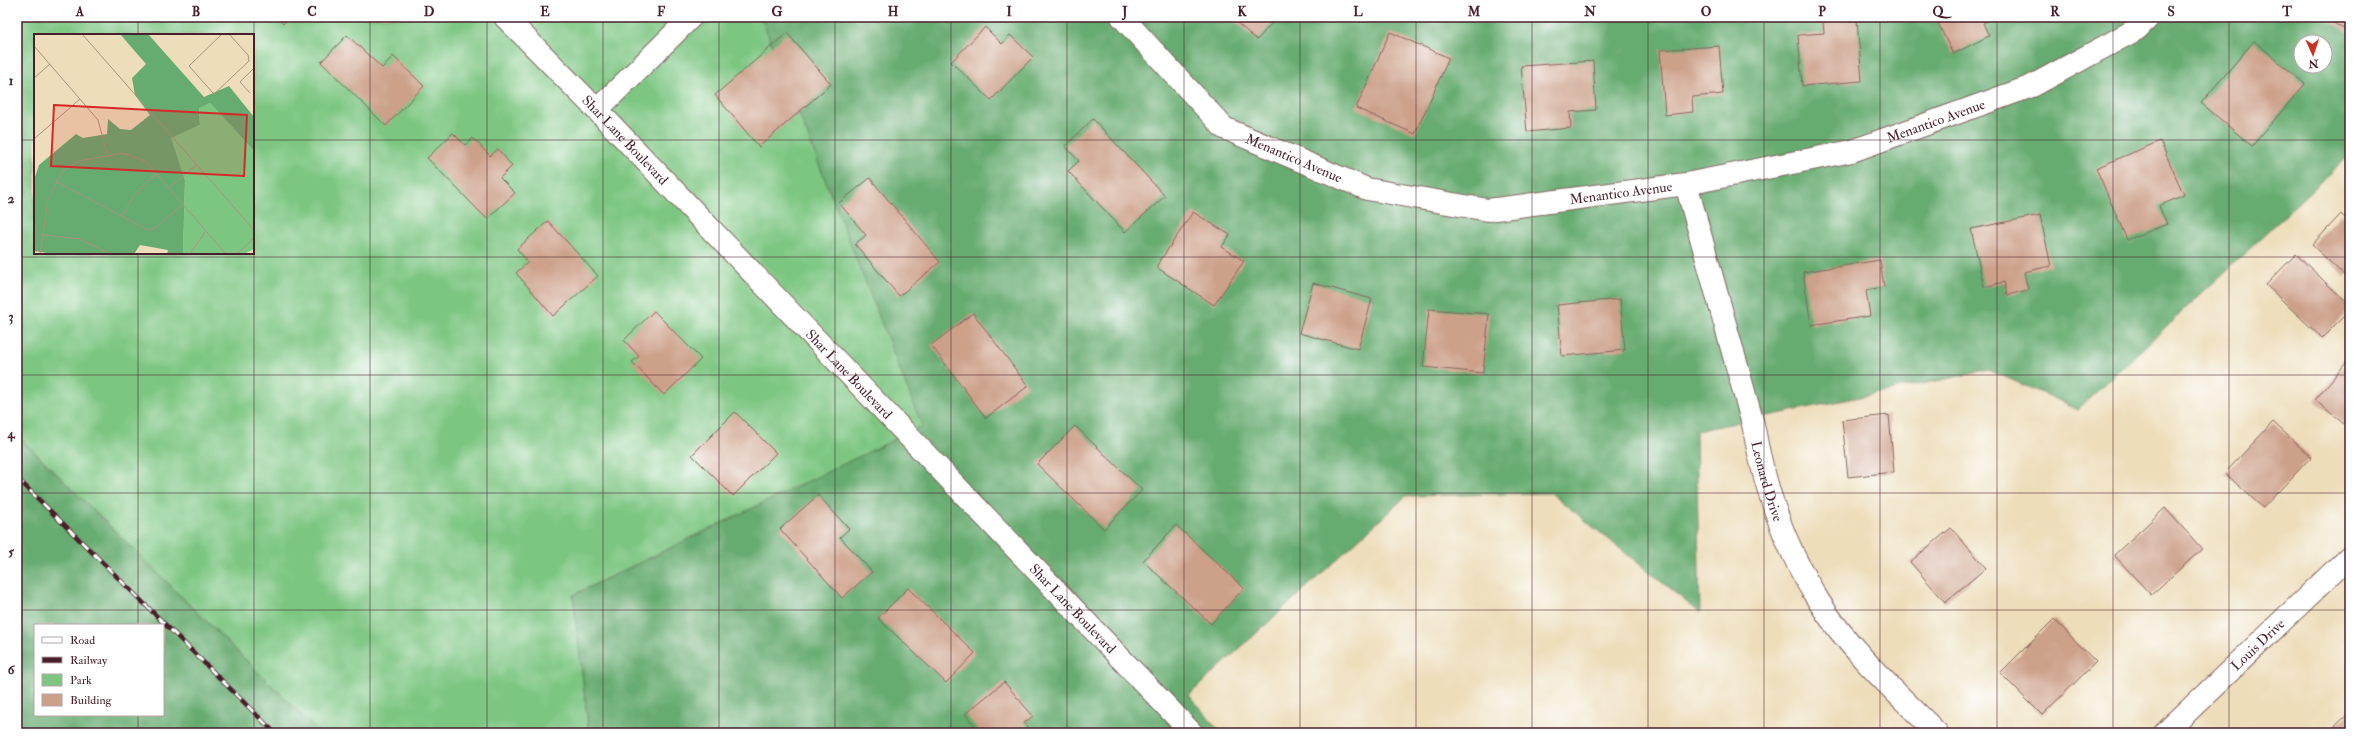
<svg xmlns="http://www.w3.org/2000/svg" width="2367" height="750" viewBox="0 0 2367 750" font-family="'IM FELL Double Pica',serif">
<rect width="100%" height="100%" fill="#fff"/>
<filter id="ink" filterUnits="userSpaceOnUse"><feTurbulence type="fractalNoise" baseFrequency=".025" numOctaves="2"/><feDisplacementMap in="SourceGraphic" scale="8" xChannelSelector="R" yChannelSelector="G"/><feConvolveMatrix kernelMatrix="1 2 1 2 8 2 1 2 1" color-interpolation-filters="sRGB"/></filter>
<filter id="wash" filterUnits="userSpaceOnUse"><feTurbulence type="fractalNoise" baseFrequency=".012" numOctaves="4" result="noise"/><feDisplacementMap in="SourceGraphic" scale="16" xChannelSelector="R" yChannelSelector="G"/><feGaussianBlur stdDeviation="0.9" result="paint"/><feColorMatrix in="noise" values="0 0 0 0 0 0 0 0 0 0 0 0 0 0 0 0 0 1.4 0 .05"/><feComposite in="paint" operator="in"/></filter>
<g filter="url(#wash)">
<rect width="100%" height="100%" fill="#edddba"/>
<path fill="#7dc682" stroke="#647256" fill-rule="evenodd" d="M17,17H761L923,426L573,595L589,733H320L17,435ZM35,35H253V253H35Z"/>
<g fill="#66ab70" stroke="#58654e" fill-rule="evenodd">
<path d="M761,17H2350V155L2078,409L1989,370L1696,431L1700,613L1551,493L1406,496L1189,695L1221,733H589L573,595L922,426ZM2301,42H2325V66H2301Z"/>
<path d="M17,435L320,733H17ZM35,625H163V715H35Z"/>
</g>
<g id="blocks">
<g fill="#cca089">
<path d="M276,17H290L283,24Z"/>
<path d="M1230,17H1277L1257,40Z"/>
<path d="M1935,17H1995L1983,23L1989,36L1953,54Z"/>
<path d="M2324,17H2350V33Z"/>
<path d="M1857,20L1862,81L1802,86L1798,35L1824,33L1823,22Z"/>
<path d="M985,27L1002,44L1010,35L1033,57L991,100L951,62Z"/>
<path d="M1390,32L1449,58L1415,134L1356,108Z"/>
<path d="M787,33L831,84L759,147L715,95Z"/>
<path d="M347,35L382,68L393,56L424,86L386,126L321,62Z"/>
<path d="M2254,41L2305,84L2252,146L2201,103Z"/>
<path d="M1719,46L1723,94L1692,97L1693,112L1665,115L1660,50Z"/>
<path d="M1593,61L1596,110L1570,112L1571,128L1527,132L1521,66Z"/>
<path d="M1093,119L1165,196L1125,232L1068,171L1079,161L1065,146Z"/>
<path d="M453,133L465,145L473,138L490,156L498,149L512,166L500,178L515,193L487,219L427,158Z"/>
<path d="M2160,141L2184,195L2159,206L2167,224L2127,240L2096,168Z"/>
<path d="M870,178L940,262L899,296L855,244L866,235L839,203Z"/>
<path d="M1193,212L1230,235L1222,247L1244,261L1214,305L1156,267Z"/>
<path d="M2341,214L2350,223V271L2345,276L2312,245Z"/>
<path d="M2040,215L2051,266L2024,272L2028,290L2007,295L2004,282L1984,287L1971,229Z"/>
<path d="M548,221L598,276L553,316L516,273L528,262L517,249Z"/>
<path d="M2296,254L2350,306V310L2322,338L2266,285Z"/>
<path d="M1880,260L1884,287L1866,290L1870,316L1811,325L1803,272Z"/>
<path d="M1313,283L1372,299L1358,349L1299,333Z"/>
<path d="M1620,299L1625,350L1562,356L1557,305Z"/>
<path d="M1429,309L1489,314L1483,373L1423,367Z"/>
<path d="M654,311L701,359L664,395L632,362L639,356L624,340Z"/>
<path d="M973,313L1028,386L986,418L931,345Z"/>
<path d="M2350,358V429L2315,400Z"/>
<path d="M735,412L776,453L733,496L692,455Z"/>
<path d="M1889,415L1894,472L1848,477L1842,420Z"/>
<path d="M2273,422L2311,457L2263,508L2225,473Z"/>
<path d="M1075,426L1142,490L1104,529L1037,464Z"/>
<path d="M818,495L849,529L840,537L872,572L842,598L780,529Z"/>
<path d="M2165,508L2202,549L2151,595L2114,555Z"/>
<path d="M1176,525L1244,588L1211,624L1143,561Z"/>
<path d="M1951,528L1986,568L1945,602L1910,562Z"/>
<path d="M908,588L975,653L946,683L878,618Z"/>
<path d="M2054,619L2096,662L2042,715L2000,673Z"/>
<path d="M1004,682L1033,716L1024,723L1032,733H981L965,714Z"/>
<path d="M2350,712V733H2328Z"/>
</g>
</g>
</g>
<g filter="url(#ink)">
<use href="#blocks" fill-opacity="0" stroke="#83625d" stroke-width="1"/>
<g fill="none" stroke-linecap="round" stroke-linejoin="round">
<defs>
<g id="minor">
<path id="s1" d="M505,17L597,110L1192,733"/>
<path id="s2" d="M1122,17L1224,128L1367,189L1488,210L1686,184L1852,151L2032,86L2137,29L2149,17"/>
<path d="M597,110L691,17"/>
<path id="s3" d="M1686,184L1753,424C1764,486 1784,546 1818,600C1849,650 1896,692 1937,733"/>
<path id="s4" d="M2165,733L2350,556"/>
</g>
</defs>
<use href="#minor" stroke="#83625d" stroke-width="24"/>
<use href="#minor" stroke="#fff" stroke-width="22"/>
<defs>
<path id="rail" d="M17,478L275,733"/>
</defs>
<use href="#rail" stroke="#4a1f2b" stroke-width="4.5"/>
<use href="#rail" stroke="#fff" stroke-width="3" stroke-dasharray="9" stroke-linecap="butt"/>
</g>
</g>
<path fill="none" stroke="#4a1f2b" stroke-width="1" stroke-opacity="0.55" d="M138,17V35M254,17V733M370,17V733M487,17V733M603,17V733M719,17V733M835,17V733M951,17V733M1067,17V733M1184,17V733M1300,17V733M1416,17V733M1532,17V733M1648,17V733M1764,17V733M1880,17V733M1997,17V733M2113,17V733M2229,17V733M17,140H35M253,140H2350M138,253V625M17,257H2350M17,375H2350M17,493H2350M17,610H2350M138,715V733"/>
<g text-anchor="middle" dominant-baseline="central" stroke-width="3.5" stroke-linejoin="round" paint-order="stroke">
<g font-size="14" fill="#4a1f2b" stroke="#fff">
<text stroke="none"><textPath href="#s2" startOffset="887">Menantico Avenue</textPath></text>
<text stroke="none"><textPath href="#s1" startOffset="172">Shar Lane Boulevard</textPath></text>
<text stroke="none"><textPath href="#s2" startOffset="227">Menantico Avenue</textPath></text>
<text stroke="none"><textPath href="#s2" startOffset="563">Menantico Avenue</textPath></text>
<text stroke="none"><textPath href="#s1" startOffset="496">Shar Lane Boulevard</textPath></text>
<text stroke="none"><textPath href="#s3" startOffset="308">Leonard Drive</textPath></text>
<text stroke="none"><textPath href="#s1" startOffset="820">Shar Lane Boulevard</textPath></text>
<text stroke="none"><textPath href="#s4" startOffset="128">Louis Drive</textPath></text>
</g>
</g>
<g transform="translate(34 34)">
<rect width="220" height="220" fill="#edddba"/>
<path d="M176,69L220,117V215L210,220H149L151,146L136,104L166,91L165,73Z" fill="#7dc682"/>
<path d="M86,0H114L170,63L195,52L220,83V117L176,69L165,74L166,91L137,104L151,146L149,220H133L134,216L106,211L100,220H20L0,217V146L5,131L42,100L49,104L73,100L74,85L86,95L97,96L116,81L101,61L98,44L112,30Z" fill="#66ab70"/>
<path fill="none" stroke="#ac9181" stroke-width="1" d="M48,0L220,196M188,0L155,32L180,60L215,27L214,21L195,0M0,12L64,86L73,120M0,44L16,30M216,59L206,48L220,34M0,105L46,65M21,147L114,196L121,194L148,171M135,154L162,131M88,183L100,161L121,140M10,201L45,205L77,220M6,220L14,165L28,138L45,127L89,119L111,127L192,220M156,220L171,198M203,220L220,204"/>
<path fill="#d62828" fill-opacity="0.15" stroke="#d62828" stroke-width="2" d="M20,71L213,81L210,142L17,132Z"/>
<rect width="220" height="220" fill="none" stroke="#4a1f2b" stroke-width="2"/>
</g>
<rect width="2367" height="750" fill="none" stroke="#fff" stroke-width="44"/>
<rect x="34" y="624" width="130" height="92" fill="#ffffff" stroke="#b7a5aa"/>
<rect x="42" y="637" width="20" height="6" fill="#ffffff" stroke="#b7a5aa"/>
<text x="70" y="644" font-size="12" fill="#4a1f2b">Road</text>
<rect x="42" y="657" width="20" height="6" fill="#4a1f2b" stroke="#b7a5aa"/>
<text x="70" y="664" font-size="12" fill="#4a1f2b">Railway</text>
<rect x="42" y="674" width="20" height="12" fill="#7dc682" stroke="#b7a5aa"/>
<text x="70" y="684" font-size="12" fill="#4a1f2b">Park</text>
<rect x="42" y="694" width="20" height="12" fill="#cca089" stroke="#b7a5aa"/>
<text x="70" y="704" font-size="12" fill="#4a1f2b">Building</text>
<g transform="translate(2313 54) rotate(177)"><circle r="19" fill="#ffffff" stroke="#b7a5aa"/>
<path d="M0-3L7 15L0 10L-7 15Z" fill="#c8321e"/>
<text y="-6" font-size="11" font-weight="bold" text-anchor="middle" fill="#4a1f2b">N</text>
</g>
<rect x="22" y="22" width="2323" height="706" fill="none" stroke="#4a1f2b" stroke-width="1.5"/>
<g font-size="13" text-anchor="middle" font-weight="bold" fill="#4a1f2b">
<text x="80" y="16">A</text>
<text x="196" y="16">B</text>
<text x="312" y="16">C</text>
<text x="429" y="16">D</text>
<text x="545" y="16">E</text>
<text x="661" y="16">F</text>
<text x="777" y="16">G</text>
<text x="893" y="16">H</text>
<text x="1009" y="16">I</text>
<text x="1125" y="16">J</text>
<text x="1242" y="16">K</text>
<text x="1358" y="16">L</text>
<text x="1474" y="16">M</text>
<text x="1590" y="16">N</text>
<text x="1706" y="16">O</text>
<text x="1822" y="16">P</text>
<text x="1938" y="16">Q</text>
<text x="2055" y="16">R</text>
<text x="2171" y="16">S</text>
<text x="2287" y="16">T</text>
<text x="11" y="85">1</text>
<text x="11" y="203">2</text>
<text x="11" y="321">3</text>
<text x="11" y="438">4</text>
<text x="11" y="556">5</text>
<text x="11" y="674">6</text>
</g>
</svg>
